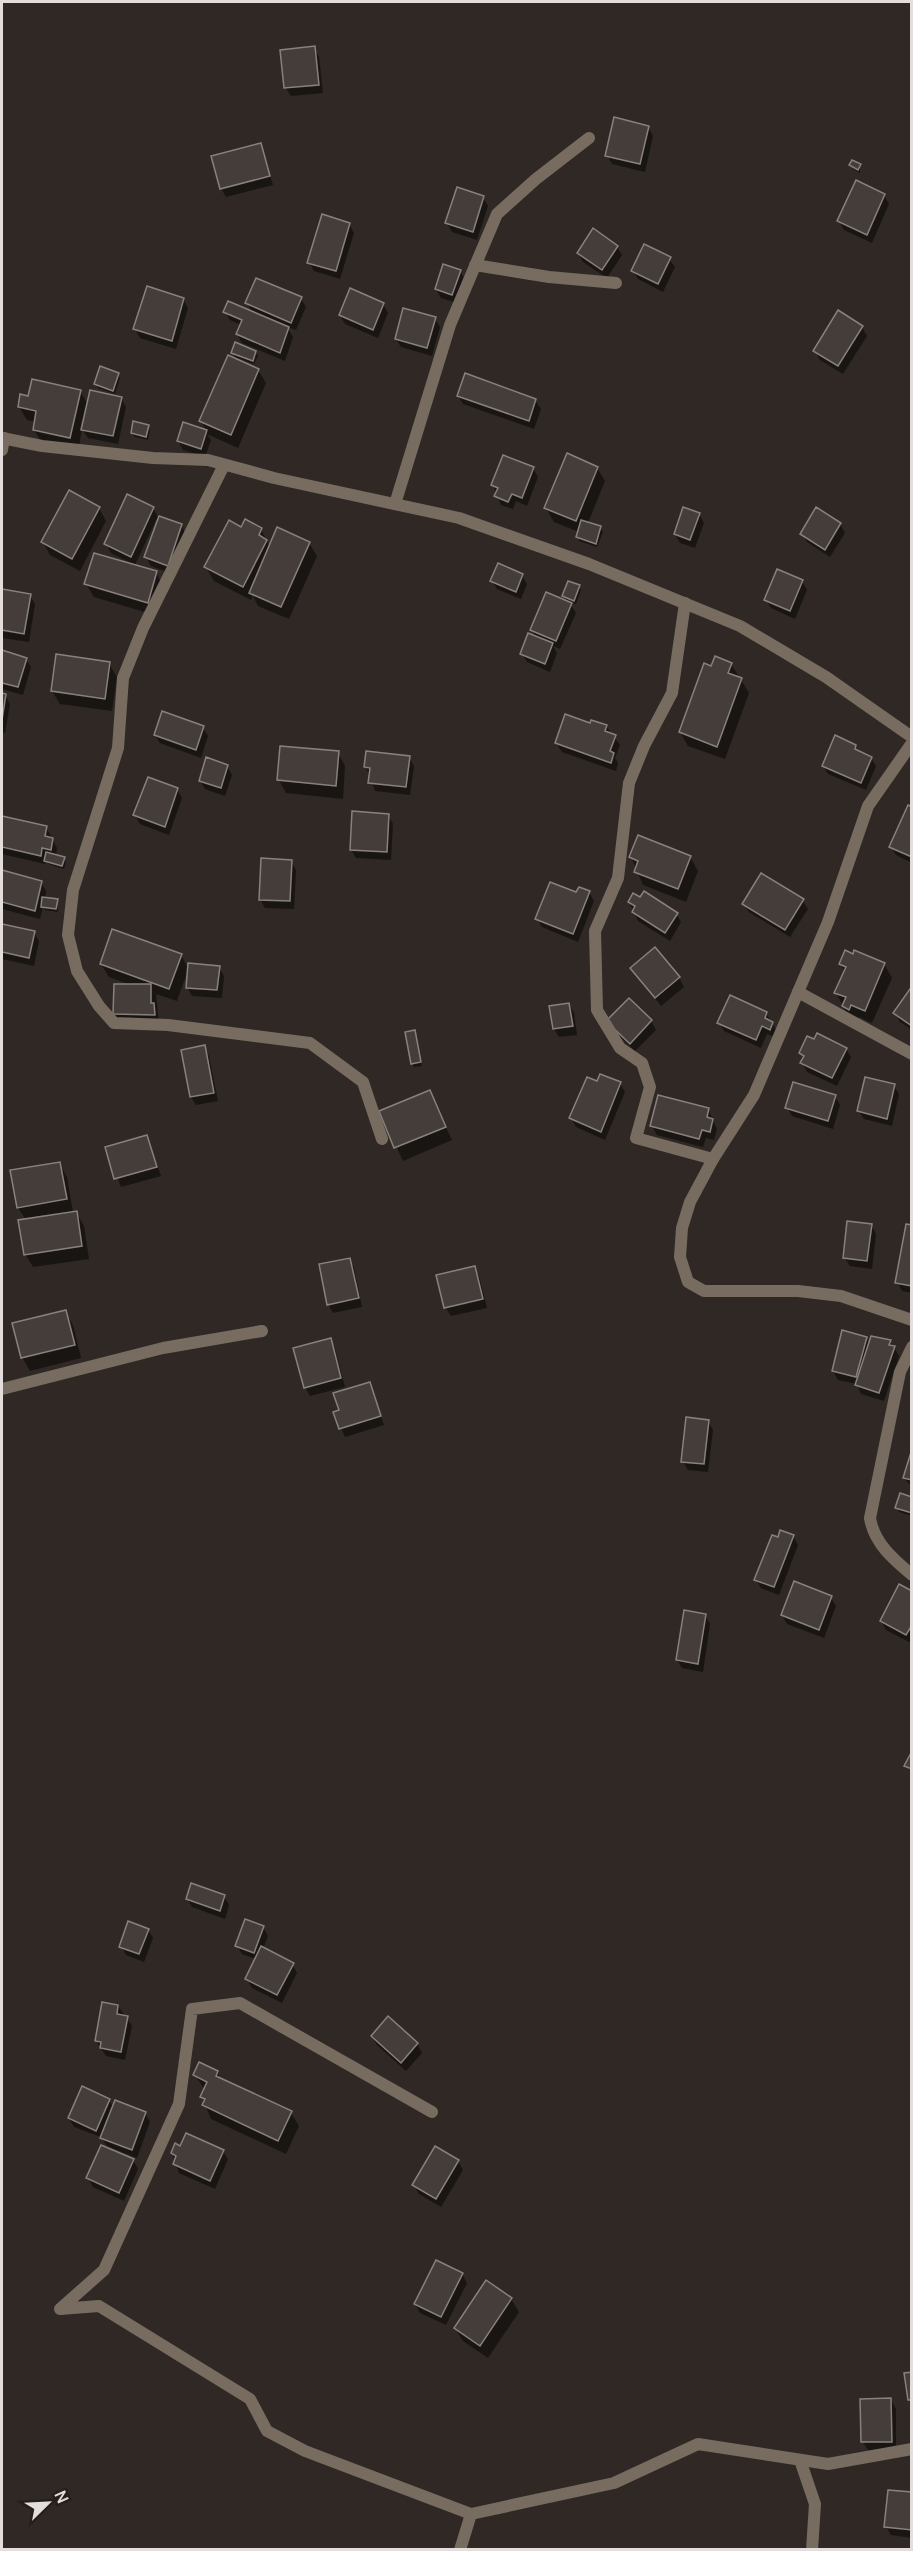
<svg xmlns="http://www.w3.org/2000/svg" width="913" height="2551" viewBox="0 0 913 2551" font-family="Manrope,sans-serif">
<rect width="100%" height="100%" fill="#2f2824"/>
<g fill="#0007">
<path d="M314,48L319,57L323,93L291,96L286,88Z"/>
<path d="M648,127L653,136L645,172L612,164L607,155Z"/>
<path d="M260,145L273,185L226,197L221,188Z"/>
<path d="M851,165H860V173L853,169Z"/>
<path d="M884,195L889,204L872,243L844,230L839,221Z"/>
<path d="M483,198L488,206L477,240L452,232L447,223Z"/>
<path d="M349,224L354,233L340,279L314,271L309,262Z"/>
<path d="M617,247L622,255L607,278L583,262L578,253Z"/>
<path d="M669,259L675,267L663,292L638,279L633,271Z"/>
<path d="M460,271L465,280L457,303L441,298L436,289Z"/>
<path d="M183,299L188,308L176,349L140,338L135,329Z"/>
<path d="M301,299L306,307L296,330L287,327L293,337L285,361L242,343L237,334L241,325L230,320L225,312L253,314L247,303Z"/>
<path d="M383,304L388,313L378,338L345,324L340,315Z"/>
<path d="M435,319L440,327L432,356L401,347L396,339Z"/>
<path d="M862,327L867,336L843,374L820,360L815,351Z"/>
<path d="M255,352L258,356L254,364L235,357L233,353Z"/>
<path d="M258,370L266,383L238,448L207,434L211,440L205,457L183,450L178,441L184,424L207,432L201,421Z"/>
<path d="M118,374L120,378L115,394L98,388L96,384Z"/>
<path d="M80,391L88,405L121,398L126,407L118,444L88,438L82,429L78,451L42,443L34,430L36,422L27,420L19,407L29,398Z"/>
<path d="M458,396L535,400L541,409L534,429L463,404Z"/>
<path d="M148,426L150,430L148,440L135,437L132,433Z"/>
<path d="M533,468L538,477L527,506L516,501L513,509L501,505L493,485Z"/>
<path d="M597,468L605,481L588,523L600,528L603,532L597,547L579,541V532L554,522L546,508Z"/>
<path d="M99,508L106,521L80,571L50,555L43,542Z"/>
<path d="M153,508L158,517L181,525L186,534L172,574L151,566L146,557L159,519L157,518L135,565L111,553L106,544Z"/>
<path d="M699,514L704,523L695,548L680,543L675,534Z"/>
<path d="M840,524L845,533L830,557L807,542L802,534Z"/>
<path d="M242,529H261L270,548L309,543L317,556L289,619L258,606L253,596L251,600L214,581L206,567Z"/>
<path d="M156,572L163,586L155,615L94,597L86,584Z"/>
<path d="M522,576L527,584L521,599L497,589L492,581Z"/>
<path d="M802,581L807,590L795,619L771,608L766,600Z"/>
<path d="M579,587L581,590L576,604L568,601L576,613L560,649L553,646L557,653L550,672L527,662L522,654L536,638L532,630L568,603L564,596Z"/>
<path d="M2,591L30,596L35,604L29,642L2,638Z"/>
<path d="M2,652L26,659L31,667L23,695L2,689Z"/>
<path d="M109,664L117,677L112,711L60,704L52,691Z"/>
<path d="M731,664L749,693L725,759L688,746L680,732L712,668Z"/>
<path d="M2,695H5L10,704L5,733L2,732Z"/>
<path d="M591,725L606,726L620,745L615,758L618,763L616,771L562,752L556,743Z"/>
<path d="M203,728L208,736L201,758L160,743L155,735Z"/>
<path d="M855,746L859,753L871,758L876,766L866,790L828,774L823,766Z"/>
<path d="M338,753L345,766L343,799L286,793L279,780Z"/>
<path d="M409,758L414,766L410,795L375,791L366,767Z"/>
<path d="M227,766L232,775L225,796L205,789L200,781Z"/>
<path d="M177,789L182,798L169,835L140,824L135,815Z"/>
<path d="M912,809V863L896,855L891,847Z"/>
<path d="M388,815L393,824L391,860L356,858L351,849Z"/>
<path d="M2,817L46,827L57,848L56,856L64,858L66,862L64,869L48,864L46,861L45,864L2,854Z"/>
<path d="M631,857H690L698,871L686,902L643,885Z"/>
<path d="M291,861L296,870L294,909L265,908L260,899Z"/>
<path d="M2,872L41,882L46,891L45,899L57,901L58,912L45,910L43,907L40,919L2,909Z"/>
<path d="M589,892L594,901L578,942L542,927L537,919L577,894Z"/>
<path d="M802,900L808,909L790,937L749,912L744,904Z"/>
<path d="M629,902L676,914L681,922L670,941L638,921Z"/>
<path d="M2,926L34,932L39,941L34,966L2,959Z"/>
<path d="M181,955L189,970L219,968L224,976L222,998L192,996L187,987L188,970L177,1001L156,994L159,1023L120,1022L115,1014L131,985L109,977L101,964Z"/>
<path d="M840,964H884L892,978L872,1023L859,1017L857,1022L851,1020L843,1006L836,993L845,972Z"/>
<path d="M632,968L679,978L684,987L661,1006Z"/>
<path d="M912,989V1030L900,1022L895,1013Z"/>
<path d="M569,1004L574,1013L577,1035L559,1037L554,1029L551,1007Z"/>
<path d="M766,1013L777,1032L775,1037L767,1034L761,1048L724,1031L719,1023Z"/>
<path d="M651,1021L656,1030L635,1051L613,1030Z"/>
<path d="M414,1032L422,1066L414,1067L412,1063Z"/>
<path d="M204,1047L209,1056L218,1101L196,1105L191,1097Z"/>
<path d="M846,1049L851,1057L837,1086L807,1072L802,1063L804,1059L801,1053Z"/>
<path d="M601,1076L620,1084L625,1092L605,1140L576,1127L571,1118Z"/>
<path d="M894,1086L899,1094L892,1126L864,1119L859,1111Z"/>
<path d="M429,1092L452,1140L403,1161L381,1112Z"/>
<path d="M835,1096L840,1105L833,1129L792,1116L787,1107Z"/>
<path d="M708,1109L717,1129L714,1140L706,1138L703,1147L657,1135L652,1126Z"/>
<path d="M147,1136L161,1176L121,1187L107,1148Z"/>
<path d="M59,1163L67,1177L73,1213L76,1212L84,1226L89,1259L33,1267L25,1254L26,1220L18,1208Z"/>
<path d="M871,1225L876,1234L872,1269L850,1266L844,1257Z"/>
<path d="M912,1227V1293L902,1291L897,1282Z"/>
<path d="M349,1259L354,1268L362,1307L333,1313L328,1304Z"/>
<path d="M474,1268L479,1276L487,1308L451,1316L446,1308L438,1276Z"/>
<path d="M65,1312L73,1325L81,1358L30,1371L22,1357Z"/>
<path d="M866,1338L870,1345L890,1341L899,1356L884,1401L861,1394L857,1384L838,1380L833,1371Z"/>
<path d="M330,1340L335,1349L345,1387L310,1396L305,1387Z"/>
<path d="M369,1383L384,1425L345,1437L335,1413L341,1411Z"/>
<path d="M708,1421L713,1430L708,1472L688,1470L683,1462Z"/>
<path d="M912,1454V1487L904,1478Z"/>
<path d="M912,1498V1516L899,1512L897,1508Z"/>
<path d="M793,1536L798,1545L779,1595L761,1588L756,1580L779,1539Z"/>
<path d="M912,1593L911,1643L886,1630L881,1621Z"/>
<path d="M831,1598L836,1606L824,1638L787,1624L782,1615Z"/>
<path d="M705,1615L710,1624L703,1672L682,1668L677,1660Z"/>
<path d="M224,1896L229,1905L225,1919L192,1907L187,1898Z"/>
<path d="M263,1927L268,1936L263,1949L292,1964L297,1973L282,2003L252,1988L247,1979L256,1959L242,1954L237,1946Z"/>
<path d="M148,1930L153,1938L144,1962L126,1955L121,1946Z"/>
<path d="M118,2006L132,2026L125,2060L106,2056L96,2041Z"/>
<path d="M389,2019L417,2044L422,2053L406,2071L377,2045L372,2037Z"/>
<path d="M217,2072L222,2080L291,2113L299,2126L286,2154L211,2119L202,2097L205,2090L195,2075Z"/>
<path d="M109,2100L113,2107L145,2113L150,2122L137,2158L107,2146L101,2137L74,2127L69,2118Z"/>
<path d="M181,2148L223,2151L228,2159L215,2189L179,2173L172,2153Z"/>
<path d="M133,2160L138,2169L124,2201L93,2187L88,2178Z"/>
<path d="M458,2161L463,2170L441,2207L419,2194L414,2185Z"/>
<path d="M462,2274L467,2283L446,2325L420,2313L415,2304Z"/>
<path d="M511,2299L519,2312L488,2358L463,2341L455,2328Z"/>
<path d="M891,2400L896,2409V2450H868L863,2442Z"/>
<path d="M912,2494V2538L891,2535L886,2527Z"/>
</g>
<g fill="#443d39" stroke="#89817d" stroke-width="1.5">
<path d="M315,46L319,85L284,88L280,50Z"/>
<path d="M614,117L649,126L640,164L605,156Z"/>
<path d="M261,143L270,176L220,189L211,156Z"/>
<path d="M852,160L861,164L858,170L849,165Z"/>
<path d="M856,180L885,194L867,235L837,221Z"/>
<path d="M457,187L484,196L473,232L445,223Z"/>
<path d="M322,214L350,223L336,271L307,263Z"/>
<path d="M593,228L618,246L602,270L577,253Z"/>
<path d="M644,244L671,257L658,284L631,271Z"/>
<path d="M443,264L461,270L452,295L435,289Z"/>
<path d="M256,278L302,297L291,323L245,303Z"/>
<path d="M147,286L184,298L172,341L133,329Z"/>
<path d="M350,288L384,303L373,330L339,315Z"/>
<path d="M228,301L289,327L280,353L236,334L242,320L223,312Z"/>
<path d="M403,308L436,317L427,348L395,339Z"/>
<path d="M838,310L863,326L838,366L813,351Z"/>
<path d="M235,342L256,351L253,361L231,353Z"/>
<path d="M228,355L259,369L231,435L199,421Z"/>
<path d="M100,366L119,373L113,391L94,384Z"/>
<path d="M465,373L536,399L529,421L457,396Z"/>
<path d="M32,379L81,390L70,438L33,430L36,411L18,407L20,394L28,396Z"/>
<path d="M90,390L122,397L113,436L81,430Z"/>
<path d="M133,421L149,425L146,437L131,433Z"/>
<path d="M183,422L207,430L201,449L177,441Z"/>
<path d="M567,453L598,467L576,521L544,508Z"/>
<path d="M503,455L534,467L522,498L512,494L508,502L494,496L498,488L491,485Z"/>
<path d="M69,490L100,507L72,559L41,542Z"/>
<path d="M127,494L154,507L131,557L104,544Z"/>
<path d="M683,507L700,513L690,540L674,534Z"/>
<path d="M816,507L841,523L825,550L800,534Z"/>
<path d="M159,516L182,524L168,566L144,557Z"/>
<path d="M245,519L262,528L259,535L267,540L243,587L204,567L229,520L241,527Z"/>
<path d="M581,520L601,526L596,544L576,537Z"/>
<path d="M277,527L310,542L281,607L249,593Z"/>
<path d="M94,553L157,571L148,603L84,584Z"/>
<path d="M498,563L523,574L516,592L490,581Z"/>
<path d="M777,569L803,580L790,611L764,600Z"/>
<path d="M568,581L580,585L574,601L562,596Z"/>
<path d="M2,589L31,594L24,634L2,630Z"/>
<path d="M546,592L572,603L556,641L530,630Z"/>
<path d="M528,633L553,643L545,664L520,654Z"/>
<path d="M2,650L27,658L18,687L2,683Z"/>
<path d="M56,654L110,662L105,699L51,691Z"/>
<path d="M715,656L732,663L728,673L742,678L717,747L679,732L704,663L711,666Z"/>
<path d="M2,693L6,694L2,720Z"/>
<path d="M162,711L204,726L196,750L154,735Z"/>
<path d="M565,714L590,723L591,720L607,725L605,731L616,735L610,751L614,753L611,763L555,743Z"/>
<path d="M835,735L856,745L855,749L872,757L861,783L822,766Z"/>
<path d="M280,746L339,751L336,786L277,780Z"/>
<path d="M366,751L410,756L406,787L368,783L370,768L364,767Z"/>
<path d="M206,757L228,765L221,788L199,781Z"/>
<path d="M148,777L178,788L165,827L133,815Z"/>
<path d="M908,805L912,807V857L889,847Z"/>
<path d="M352,811L389,814L387,852L350,850Z"/>
<path d="M2,816L47,826L45,836L53,838L51,850L42,848L41,856L2,847Z"/>
<path d="M638,835L691,856L678,889L634,872L638,861L629,857Z"/>
<path d="M46,852L65,857L62,866L44,861Z"/>
<path d="M261,858L292,860L290,901L259,900Z"/>
<path d="M2,870L42,881L35,911L2,902Z"/>
<path d="M761,873L804,899L785,930L742,904Z"/>
<path d="M550,882L576,892L579,887L590,891L573,934L535,919Z"/>
<path d="M644,891L678,913L665,933L632,912L635,906L628,902L633,893L640,897Z"/>
<path d="M42,897L58,899L56,909L41,907Z"/>
<path d="M2,924L35,931L29,958L2,952Z"/>
<path d="M112,929L182,954L169,989L100,964Z"/>
<path d="M655,947L680,977L655,998L630,968Z"/>
<path d="M845,950L853,954L854,950L885,963L865,1011L851,1005L849,1010L842,1006L846,997L834,993L846,967L839,964Z"/>
<path d="M188,963L220,966L217,990L186,988Z"/>
<path d="M114,984H151V1003H154L155,1015L113,1014Z"/>
<path d="M912,986V1026L893,1013Z"/>
<path d="M730,995L767,1012L765,1018L773,1022L770,1030L762,1026L756,1040L717,1023Z"/>
<path d="M629,998L652,1020L630,1044L606,1021Z"/>
<path d="M569,1003L573,1026L553,1029L549,1006Z"/>
<path d="M415,1030L421,1062L411,1064L405,1032Z"/>
<path d="M817,1033L847,1048L832,1078L800,1063L804,1056L799,1053L807,1036L814,1039Z"/>
<path d="M205,1045L214,1093L190,1097L181,1050Z"/>
<path d="M600,1074L621,1082L601,1132L569,1118L587,1077L597,1081Z"/>
<path d="M865,1077L895,1084L887,1119L857,1111Z"/>
<path d="M793,1082L836,1095L828,1121L785,1108Z"/>
<path d="M430,1090L446,1127L394,1148L379,1111Z"/>
<path d="M658,1095L709,1108L707,1117L713,1119L710,1132L702,1130L699,1139L650,1126Z"/>
<path d="M147,1135L157,1167L114,1179L105,1147Z"/>
<path d="M60,1162L67,1199L17,1208L10,1170Z"/>
<path d="M77,1211L82,1246L24,1255L18,1220Z"/>
<path d="M847,1221L872,1224L867,1261L843,1258Z"/>
<path d="M906,1224L912,1225V1286L895,1283Z"/>
<path d="M350,1258L359,1298L327,1305L319,1264Z"/>
<path d="M475,1266L483,1299L444,1308L436,1275Z"/>
<path d="M66,1310L75,1345L21,1358L12,1323Z"/>
<path d="M842,1330L867,1337L856,1377L832,1371Z"/>
<path d="M871,1336L891,1340L889,1345L895,1346L879,1393L855,1385Z"/>
<path d="M331,1338L341,1378L304,1388L293,1348Z"/>
<path d="M370,1382L381,1416L339,1429L333,1412L339,1410L333,1393Z"/>
<path d="M686,1417L709,1420L704,1464L681,1462Z"/>
<path d="M912,1449V1480L903,1478Z"/>
<path d="M900,1493L912,1497V1513L895,1508Z"/>
<path d="M780,1530L794,1535L774,1587L754,1580L772,1535L778,1537Z"/>
<path d="M794,1581L832,1596L819,1630L781,1615Z"/>
<path d="M899,1584L912,1591V1625L906,1635L880,1621Z"/>
<path d="M684,1610L706,1614L698,1664L676,1660Z"/>
<path d="M912,1751V1769L904,1766Z"/>
<path d="M191,1883L225,1895L220,1911L186,1899Z"/>
<path d="M245,1919L264,1926L254,1953L235,1946Z"/>
<path d="M128,1921L149,1929L139,1954L119,1947Z"/>
<path d="M261,1946L294,1963L277,1995L245,1979Z"/>
<path d="M102,2002L118,2005L117,2014L128,2016L121,2052L100,2048L101,2042L95,2041Z"/>
<path d="M388,2016L418,2043L401,2063L371,2036Z"/>
<path d="M199,2062L218,2071L216,2076L292,2111L278,2141L202,2105L205,2099L200,2097L207,2082L193,2075Z"/>
<path d="M82,2086L110,2099L96,2131L68,2118Z"/>
<path d="M115,2100L146,2112L132,2150L100,2138Z"/>
<path d="M186,2133L224,2150L210,2181L173,2164L176,2156L171,2153L175,2143L180,2146Z"/>
<path d="M101,2145L134,2159L119,2193L86,2178Z"/>
<path d="M435,2146L459,2160L436,2199L412,2185Z"/>
<path d="M436,2260L463,2273L441,2317L414,2304Z"/>
<path d="M486,2280L512,2298L480,2346L454,2328Z"/>
<path d="M912,2372V2400H908L904,2373Z"/>
<path d="M891,2398L892,2442H861L860,2399Z"/>
<path d="M888,2490L912,2492V2530L884,2527Z"/>
</g>
<g fill="none" stroke-linecap="round" stroke-linejoin="round">
<g stroke="#786c60" stroke-width="12">
<path d="M475,265L549,277L616,283"/>
<path d="M2,450L4,438"/>
<path d="M224,465L143,628L123,678L118,748L73,890L68,935L77,971L99,1006L114,1023L168,1025L310,1043L363,1082L382,1139"/>
<path d="M395,504L450,325L497,214L536,179L589,138"/>
<path d="M685,603L672,693L644,746L629,783L618,878L595,931L597,1010L620,1048L642,1063L650,1087L636,1138L713,1159"/>
<path d="M912,743L868,806L828,922L754,1095L713,1159L690,1202L682,1228L680,1257L688,1282L704,1291H798L841,1296L912,1320"/>
<path d="M798,992L912,1054"/>
<path d="M912,1347L900,1372L870,1518C874,1543 893,1559 912,1575"/>
<path d="M2,1389L163,1348L262,1331"/>
<path d="M432,2112L240,2003L192,2009L179,2104L104,2270L60,2309L99,2306L250,2399L267,2431L305,2451L471,2514L614,2483L698,2444L828,2464L912,2449"/>
<path d="M800,2460L815,2504L812,2550"/>
<path d="M460,2550L471,2514"/>
</g>
<path stroke="#786c60" stroke-width="12" d="M2,438L42,446L153,458L208,460L274,478L459,518L589,564L740,626L826,677L912,737"/>
</g>
<rect width="913" height="2551" fill="none" stroke="#e3dedc" stroke-width="6"/>
<g transform="translate(48 2503) rotate(66)" stroke="#251e1b" stroke-width="4.5" paint-order="stroke">
<path d="M0-4.5L10 22L0 15L-10 22Z" fill="#e3dedc"/>
<text y="-9" font-size="16" font-weight="bold" text-anchor="middle" fill="#e3dedc">N</text>
</g>
</svg>
